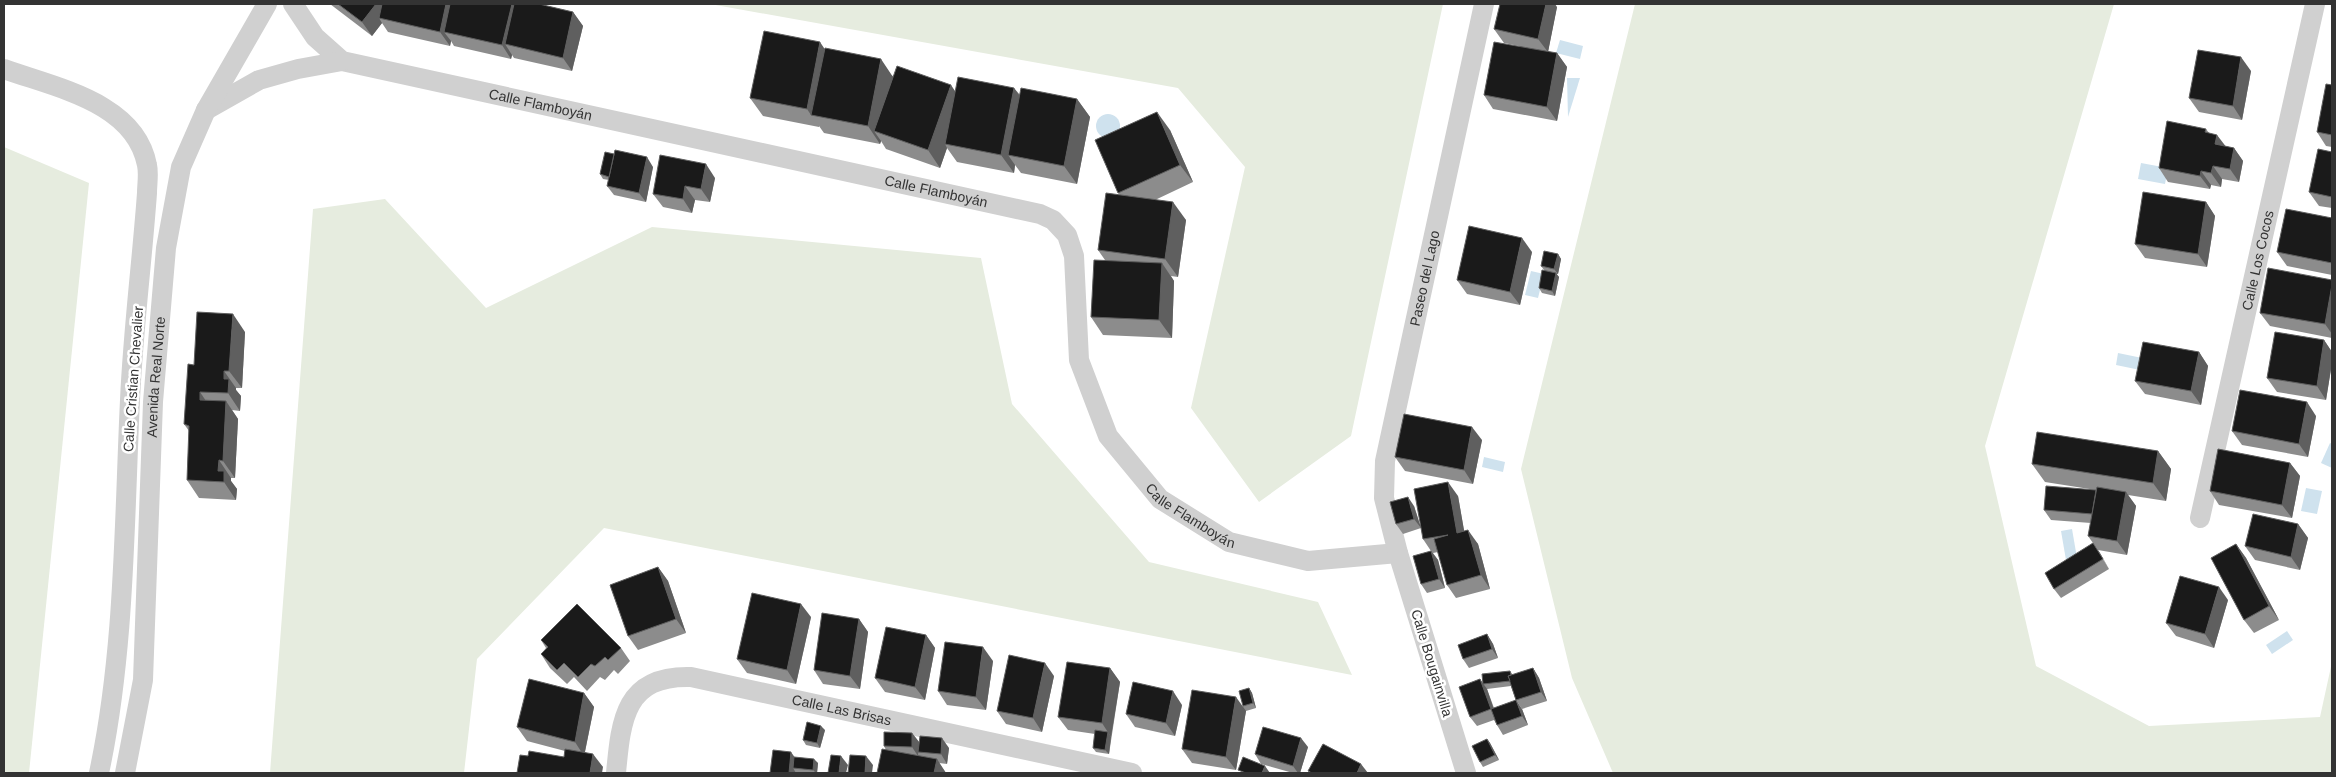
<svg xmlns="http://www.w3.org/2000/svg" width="2336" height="777" viewBox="0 0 2336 777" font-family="Helvetica,sans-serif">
<rect width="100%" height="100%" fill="#fff"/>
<g fill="#e6ecdf">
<path d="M710,4H1443L1351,436L1259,502L1191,408L1245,167L1178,88Z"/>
<path d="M1635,4H2114L1985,446L2036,666L2149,726L2320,717L2332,662V773H1613L1572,678L1521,469Z"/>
<path d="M4,147L89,183L29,773H4Z"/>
<path d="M385,199L486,308L652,227L981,258L1012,404L1149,562L1318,602L1352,675L604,528L477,659L464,773H270L313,209Z"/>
</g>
<g fill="#cfe2ee">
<path d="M1560,40L1583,46L1580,59L1556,53Z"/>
<path d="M1567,78H1580L1568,117Z"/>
<circle cx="1108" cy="126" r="12"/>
<path d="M2141,163L2168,168L2165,184L2138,179Z"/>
<path d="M1531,271L1544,274L1538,298L1525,295Z"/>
<path d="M2118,353L2147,359L2145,371L2116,365Z"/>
<path d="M2330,443L2332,444V468L2321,463Z"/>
<path d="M1484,457L1505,462L1503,472L1482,467Z"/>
<path d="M2306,488L2322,491L2317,514L2301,511Z"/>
<path d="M2072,529L2077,558L2066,560L2061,531Z"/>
<path d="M2287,631L2293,640L2272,654L2266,645Z"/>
</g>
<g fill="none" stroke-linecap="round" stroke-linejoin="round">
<g stroke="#d0d0d0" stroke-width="20">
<path id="s1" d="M293,4L315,37L342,61L1040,214L1053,220L1067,235L1074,256L1079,360L1108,436L1160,499L1229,542L1308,561L1398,553"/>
<path d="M4,69C56,88 135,102 147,165C149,174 147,184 147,193C142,262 133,331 130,400C124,525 125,651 99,773"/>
<path d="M206,110L259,80L298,69L342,61"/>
<path id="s2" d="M2200,518L2315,4"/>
<path id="s3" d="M125,773L143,680L153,402L166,248L181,167L206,110L267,4"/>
<path id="s4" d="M616,773C621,719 625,675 691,677L1132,773"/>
<path id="s5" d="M1466,773L1398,553L1384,498L1385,461L1484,4"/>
</g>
</g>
<g fill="#8c8c8c">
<path d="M330,4H539L573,12L583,26L572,71L514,58L512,55L511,59L454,46L451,41L450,46L388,32L382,23L372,36Z"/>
<path d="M1557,7L1548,52L1557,53L1567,67L1557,121L1493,109L1484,95L1519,46L1504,43L1494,29Z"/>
<path d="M825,49L893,76L955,92L1014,88L1020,95L1077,99L1090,117L1077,184L1021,173L1015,165L1014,173L957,162L947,148L940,168L886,149L881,141L880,144L824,133L819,126V127L763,116L750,98Z"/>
<path d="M2251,71L2242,120L2199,112L2189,98Z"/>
<path d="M2332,85V147L2326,146L2317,132Z"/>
<path d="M2206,129L2209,133L2225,146L2234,148L2243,161L2239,182L2222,179L2221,187L2211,185L2210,189L2168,182L2159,168Z"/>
<path d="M1170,130L1193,182L1155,200L1186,220L1178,277L1171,276L1174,281L1172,338L1103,335L1091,317L1105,260L1098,250L1120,195L1118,193Z"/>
<path d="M2332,152V208L2319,206L2309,192Z"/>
<path d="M614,154L653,167L646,202L614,195L607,186L609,180L603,179L600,174Z"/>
<path d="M715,178L710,202L695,200L692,213L663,207L653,194Z"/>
<path d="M2206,202L2215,216L2207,267L2145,258L2135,244Z"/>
<path d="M2332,218V275L2287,266L2277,252Z"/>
<path d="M1532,252L1520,305L1467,294L1457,280Z"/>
<path d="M1558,254L1561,259L1558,274H1556L1559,277L1555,296L1542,293L1539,288L1544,270L1541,266Z"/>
<path d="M2332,280V338L2270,326L2260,313Z"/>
<path d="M245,332L242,388H236V390L241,396L240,411L232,410L238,419L235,478H231V481L237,489L236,500L199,498L187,480L189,431L184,424L194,365Z"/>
<path d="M2324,340L2332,352V363L2326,400L2277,392L2267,378Z"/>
<path d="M2199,352L2208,366L2201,405L2145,394L2135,381Z"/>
<path d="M2316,416L2308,457L2242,445L2232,431Z"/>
<path d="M1482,440L1473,484L1405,471L1395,457Z"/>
<path d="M2158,451L2171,469L2166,501L2128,495L2136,506L2127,555L2098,550L2088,536L2091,523L2051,520L2044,510L2096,490L2045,482L2032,464Z"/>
<path d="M2290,463L2300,476L2292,518L2219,505L2210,491Z"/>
<path d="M1458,496L1464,531L1478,544L1490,589L1456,598L1447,585L1438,552L1433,553L1438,560L1445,588L1427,593L1421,584L1431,551L1423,539Z"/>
<path d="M1414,506L1421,528L1403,534L1396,524Z"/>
<path d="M2298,524L2308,538L2300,570L2255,560L2245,546Z"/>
<path d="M2093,543L2109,569L2061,598L2054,589Z"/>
<path d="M2236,544L2246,558L2279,620L2254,633L2244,620Z"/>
<path d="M658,567L668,581L686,633L638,650L628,636Z"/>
<path d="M2228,600L2214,648L2176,636L2166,623Z"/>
<path d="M811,617L796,684L747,673L737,659Z"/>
<path d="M859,619L868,632L860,689L823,684L814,670Z"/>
<path d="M1487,634L1493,644L1498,658L1469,668L1463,659Z"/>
<path d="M926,635L935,648L925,700L885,692L875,678Z"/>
<path d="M541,640L621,648L630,661L618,674L614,670L605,680L600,677L587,691L574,677L567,684L550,668L541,654L546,648Z"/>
<path d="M993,661L986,710L947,705L938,691Z"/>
<path d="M1110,668L1120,682L1109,754L1096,752L1093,748L1095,734L1068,730L1058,717Z"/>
<path d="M1533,668L1539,678L1547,701L1522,709L1516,700L1511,686L1487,689L1494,708L1522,709L1528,725L1503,735L1494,720L1477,726L1470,717L1480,679L1483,684L1510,671L1513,675Z"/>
<path d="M1054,676L1042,732L1006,724L997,711Z"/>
<path d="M1249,688L1252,693L1256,708L1246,711L1236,770L1192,763L1182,749L1243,706Z"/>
<path d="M584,693L594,707L585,752L603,767L528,756L564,757L565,751L527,741L517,727Z"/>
<path d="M1182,705L1175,736L1135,727L1126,714Z"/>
<path d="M825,730L820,748L806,745L803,740Z"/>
<path d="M912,733L919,742L949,748L947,764L939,763L946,773H877L886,750L884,746Z"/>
<path d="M1487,739L1490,743L1499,760L1483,767L1480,762Z"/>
<path d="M1308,747L1300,773H1293L1261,764L1255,754Z"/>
<path d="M794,757L818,763L817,773H770Z"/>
</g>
<g fill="#5f5f5f">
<path d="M376,4H391L379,18L382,23L372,36L362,22Z"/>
<path d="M446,4H459L444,32L451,41L450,46L440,32Z"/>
<path d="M512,4H516L505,44L512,55L511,59L502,45Z"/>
<path d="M1546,4H1555L1557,7L1548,52L1538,39Z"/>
<path d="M573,12L583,26L572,71L563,58Z"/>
<path d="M820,42L832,60L811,115L819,127L807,109Z"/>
<path d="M1557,53L1567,67L1557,121L1547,107Z"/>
<path d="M2241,57L2251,71L2242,120L2233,106Z"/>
<path d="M881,59L893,77L874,131L881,141L880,144L868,126Z"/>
<path d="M951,85L963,103L945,144L947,148L940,168L928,150Z"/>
<path d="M1014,88L1027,106L1008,155L1015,165L1014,173L1001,155Z"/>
<path d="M1077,99L1090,117L1077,184L1064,166Z"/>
<path d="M1157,112L1170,130L1193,182L1180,165Z"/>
<path d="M2217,135L2227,148L2215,144Z"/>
<path d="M2234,148L2243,161L2239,182L2230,169Z"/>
<path d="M647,157L653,167L646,202L639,193Z"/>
<path d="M706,164L715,178L710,202L701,189Z"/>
<path d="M2213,166L2222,179L2221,187L2211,173Z"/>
<path d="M2201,171L2211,185L2210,189L2200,176Z"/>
<path d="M685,186L695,200L692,213L683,199Z"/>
<path d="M1173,202L1186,220L1178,277L1165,259Z"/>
<path d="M2206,202L2215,216L2207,267L2198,254Z"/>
<path d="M1522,238L1532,252L1520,305L1510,292Z"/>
<path d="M1558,254L1561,259L1558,274L1554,269Z"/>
<path d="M1162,263L1174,281L1172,338L1159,320Z"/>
<path d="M1556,273L1559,277L1555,296L1552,291Z"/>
<path d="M2332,285V334L2325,324Z"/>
<path d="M233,314L245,332L242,388L229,371Z"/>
<path d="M2324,340L2332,352V363L2326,400L2317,386Z"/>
<path d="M2199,352L2208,366L2201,405L2191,391Z"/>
<path d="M224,371L236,388V390L241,396L240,411L228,393L224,379Z"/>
<path d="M200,392L212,410L200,400Z"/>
<path d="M226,401L238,419L235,478L223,461Z"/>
<path d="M2307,402L2316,416L2308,457L2299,444Z"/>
<path d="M1472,427L1482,440L1473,484L1464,470Z"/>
<path d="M2158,451L2171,469L2166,501L2153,483Z"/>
<path d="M219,460L231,478V481L237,489L236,500L224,482L218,471Z"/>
<path d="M2290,463L2300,476L2292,518L2282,505Z"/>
<path d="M1448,482L1458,496L1467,547L1457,533Z"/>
<path d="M2126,492L2136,506L2127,555L2117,541Z"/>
<path d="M1408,497L1414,506L1421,528L1414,519Z"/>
<path d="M2298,524L2308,538L2300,570L2291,557Z"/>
<path d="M1468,530L1478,544L1490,589L1481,575Z"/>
<path d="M2093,543L2100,553L2109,569L2103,559Z"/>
<path d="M2236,544L2246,558L2279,620L2269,606Z"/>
<path d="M1431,551L1438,560L1445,588L1439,579Z"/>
<path d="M658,567L668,581L686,633L676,619Z"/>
<path d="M2219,587L2228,600L2214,648L2205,634Z"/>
<path d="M801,604L811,617L796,684L787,670Z"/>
<path d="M859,619L868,632L860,689L850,676Z"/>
<path d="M1487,634L1493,644L1498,658L1492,649Z"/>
<path d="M926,635L935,648L925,700L915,687Z"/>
<path d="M983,647L993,661L986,710L976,697Z"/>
<path d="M1045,663L1054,676L1042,732L1033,718Z"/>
<path d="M1110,668L1120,682L1111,737L1102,723Z"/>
<path d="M1533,668L1539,678L1547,701L1541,692Z"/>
<path d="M1480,679L1487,689L1497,719L1491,709Z"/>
<path d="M1249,688L1252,693L1256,708L1253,703Z"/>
<path d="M1173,691L1182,705L1175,736L1166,723Z"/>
<path d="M584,693L594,707L584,756L575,742Z"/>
<path d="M1236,697L1246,711L1236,770L1226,757Z"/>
<path d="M1516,700L1522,709L1528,725L1522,716Z"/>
<path d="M821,726L825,730L820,748L817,743Z"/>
<path d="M1108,732L1111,737L1109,754L1105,750Z"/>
<path d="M912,733L919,742L918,756L912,747Z"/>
<path d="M942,738L949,748L947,764L941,754Z"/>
<path d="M1301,738L1308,747L1300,773H1298L1293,766Z"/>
<path d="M1487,739L1490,743L1499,760L1495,755Z"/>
<path d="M791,752L798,762L793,768L796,773H789Z"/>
<path d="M593,754L603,767L602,773H590Z"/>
<path d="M841,756L848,765L846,773H839Z"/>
<path d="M866,756L873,765L872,773H865Z"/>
<path d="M814,759L818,763L817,773H816L813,770Z"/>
<path d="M937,759L946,773H934Z"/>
<path d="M1361,764L1368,773H1357Z"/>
<path d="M1265,766L1270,773H1262Z"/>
</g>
<g fill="#1a1a1a" stroke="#5f5f5f">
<path d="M338,4H376L362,22Z"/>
<path d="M382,4H446L440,32L379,18Z"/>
<path d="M450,4H512L502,45L444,32Z"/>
<path d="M514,4H539L573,12L563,58L505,44Z"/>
<path d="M1500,4H1546L1538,39L1494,29Z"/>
<path d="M764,31L820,42L807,109L750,98Z"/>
<path d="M1494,42L1557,53L1547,107L1484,95Z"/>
<path d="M825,48L881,59L868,126L811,115Z"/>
<path d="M2198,50L2241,57L2233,106L2189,98Z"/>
<path d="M897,66L951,85L928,150L874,131Z"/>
<path d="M958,77L1014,88L1001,155L945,144Z"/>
<path d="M2326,84L2332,85V135L2317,132Z"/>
<path d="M1021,88L1077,99L1064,166L1008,155Z"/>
<path d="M1157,112L1180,165L1118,193L1095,140Z"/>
<path d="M2167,121L2206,129L2205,132L2217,135L2215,144L2234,148L2230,169L2213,166L2211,173L2201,171L2200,176L2159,168Z"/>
<path d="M2318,149L2332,152V197L2309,192Z"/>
<path d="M615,150L647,157L639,193L607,186Z"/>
<path d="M605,152L614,154L609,177L600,174Z"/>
<path d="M660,155L706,164L701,189L685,186L683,199L653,194Z"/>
<path d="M2143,192L2206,202L2198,254L2135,244Z"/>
<path d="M1106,193L1173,202L1165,259L1098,250Z"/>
<path d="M2286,209L2332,218V263L2277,252Z"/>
<path d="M1469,226L1522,238L1510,292L1457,280Z"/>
<path d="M1544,251L1558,254L1554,269L1541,266Z"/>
<path d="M1094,260L1162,263L1159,320L1091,317Z"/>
<path d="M2268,268L2332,280V285L2325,324L2260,313Z"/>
<path d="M1542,270L1556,273L1552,291L1539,288Z"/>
<path d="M197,312L233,314L229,371H224V379H229L228,393L200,392V400L226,401L223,461L219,460L218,471H224V482L187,480L189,426L184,424L188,364L194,365Z"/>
<path d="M2275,332L2324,340L2317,386L2267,378Z"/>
<path d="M2143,342L2199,352L2191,391L2135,381Z"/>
<path d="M2240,390L2307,402L2299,444L2232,431Z"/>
<path d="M1404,414L1472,427L1464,470L1395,457Z"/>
<path d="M2037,432L2158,451L2153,483L2032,464Z"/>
<path d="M2218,449L2290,463L2282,505L2210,491Z"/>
<path d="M1448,482L1457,533L1468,530L1481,575L1447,585L1434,539L1448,535L1423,539L1414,489Z"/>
<path d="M2046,486L2096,490L2092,514L2044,510Z"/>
<path d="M2097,487L2126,492L2117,541L2088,536Z"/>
<path d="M1408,497L1414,519L1396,524L1390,502Z"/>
<path d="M2253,514L2298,524L2291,557L2245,546Z"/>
<path d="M2093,543L2103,559L2054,589L2045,573Z"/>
<path d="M2236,544L2269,606L2244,620L2211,558Z"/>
<path d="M1431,551L1439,579L1421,584L1413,556Z"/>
<path d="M658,567L676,619L628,636L610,585Z"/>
<path d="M2180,576L2219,587L2205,634L2166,623Z"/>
<path d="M752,593L801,604L787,670L737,659Z"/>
<path d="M577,604L621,648L608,660L605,657L595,666L591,664L578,677L564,663L557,670L541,654L548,647L541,640Z"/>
<path d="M822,613L859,619L850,676L814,670Z"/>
<path d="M886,627L926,635L915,687L875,678Z"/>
<path d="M1487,634L1492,649L1463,659L1458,645Z"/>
<path d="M945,642L983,647L976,697L938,691Z"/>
<path d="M1009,655L1045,663L1033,718L997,711Z"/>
<path d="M1067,662L1110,668L1102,723L1058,717Z"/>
<path d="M1533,668L1541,692L1516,700L1508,676Z"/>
<path d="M1510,671L1511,675L1508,676L1510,681L1483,684L1482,674Z"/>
<path d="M529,679L584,693L575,742L517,727Z"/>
<path d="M1480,679L1491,709L1516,700L1522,716L1497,725L1491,709L1470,717L1459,687Z"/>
<path d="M1133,682L1173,691L1166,723L1126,714Z"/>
<path d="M1249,688L1253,703L1243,706L1239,691Z"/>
<path d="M1192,690L1236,697L1226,757L1182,749Z"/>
<path d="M807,722L821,726L817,743L803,740Z"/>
<path d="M1263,727L1301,738L1293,766L1255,754Z"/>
<path d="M1095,730L1108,732L1105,750L1093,748Z"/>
<path d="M884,732L912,733V747L884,746Z"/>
<path d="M920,736L942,738L941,754L918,752Z"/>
<path d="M1487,739L1495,755L1480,762L1472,746Z"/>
<path d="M1323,744L1361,764L1357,773H1312L1308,771Z"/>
<path d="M565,749L593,754L590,773H517L520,755L528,756L529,751L564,757Z"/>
<path d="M882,749L937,759L934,773H877Z"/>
<path d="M773,750L791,752L789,773H770Z"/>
<path d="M831,755L841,756L839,773H828Z"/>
<path d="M850,755L866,756L865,773H848Z"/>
<path d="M794,757L814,759L813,770L793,768Z"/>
<path d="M1243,757L1265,766L1262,773H1246L1238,770Z"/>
</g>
<g text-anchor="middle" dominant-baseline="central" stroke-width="5" stroke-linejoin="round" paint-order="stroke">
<g font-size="14" fill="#333" stroke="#fff">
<text stroke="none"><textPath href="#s1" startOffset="279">Calle Flamboyán</textPath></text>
<text stroke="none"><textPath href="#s1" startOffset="684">Calle Flamboyán</textPath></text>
<text stroke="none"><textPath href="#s2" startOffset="264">Calle Los Cocos</textPath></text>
<text stroke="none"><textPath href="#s5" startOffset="511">Paseo del Lago</textPath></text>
<text stroke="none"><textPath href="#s3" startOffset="398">Avenida Real Norte</textPath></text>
<text transform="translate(133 379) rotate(-86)">Calle Cristian Chevalier</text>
<text stroke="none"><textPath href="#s1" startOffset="1149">Calle Flamboyán</textPath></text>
<text transform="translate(1432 663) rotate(73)">Calle Bougainvilla</text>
<text stroke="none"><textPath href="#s4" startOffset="295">Calle Las Brisas</textPath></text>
</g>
</g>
<rect width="2336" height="777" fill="none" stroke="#333333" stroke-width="10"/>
</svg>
